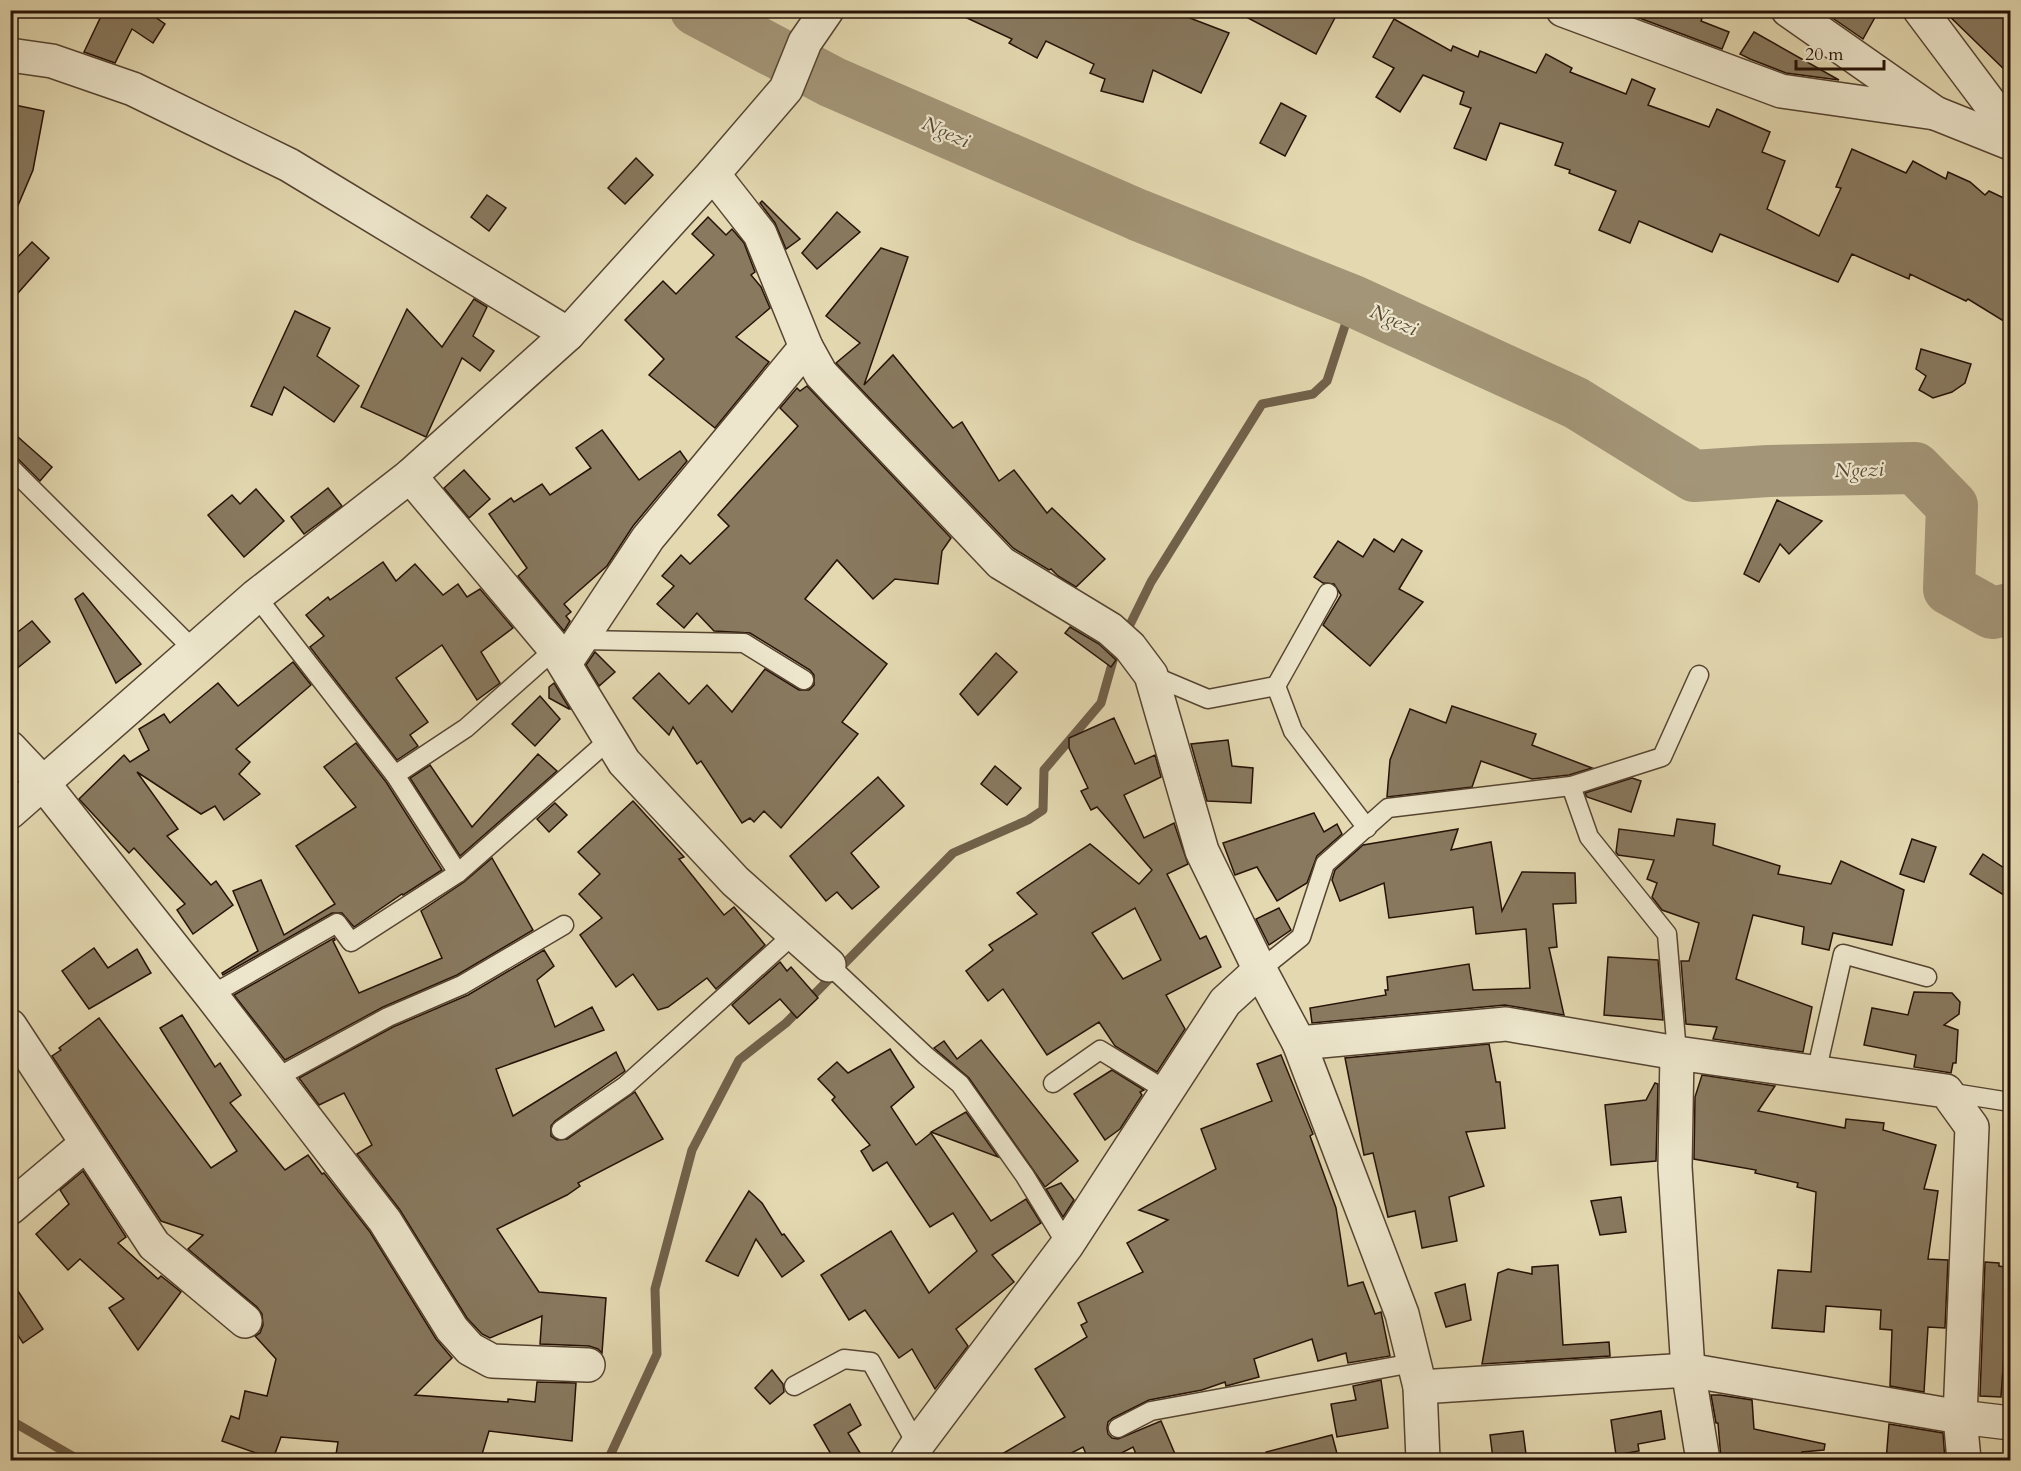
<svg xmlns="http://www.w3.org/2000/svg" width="2021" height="1471" viewBox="0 0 2021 1471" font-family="Cardo,serif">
<rect width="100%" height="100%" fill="#e3d8b0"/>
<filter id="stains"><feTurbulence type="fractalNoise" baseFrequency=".00333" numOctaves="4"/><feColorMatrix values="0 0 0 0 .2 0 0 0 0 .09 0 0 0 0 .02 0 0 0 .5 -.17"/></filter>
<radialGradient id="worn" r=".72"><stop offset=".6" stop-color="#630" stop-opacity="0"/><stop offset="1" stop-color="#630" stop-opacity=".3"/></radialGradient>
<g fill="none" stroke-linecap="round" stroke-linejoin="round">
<g stroke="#71614a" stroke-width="9">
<path d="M10,1420L79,1460"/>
<path d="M608,1460L657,1354L655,1289L692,1150L739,1060L786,1023L953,853L1028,820L1043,810L1044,770L1101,703L1114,657L1151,582L1262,404L1313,394L1327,381L1353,301"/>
</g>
<path stroke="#a39577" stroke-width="52" d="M696,10L832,82L1138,215L1353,301L1576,403L1694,476L1768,471L1915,468L1952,506L1949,589L1992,613L2010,609"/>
</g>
<g fill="#88795f" stroke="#261207" stroke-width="1.5" fill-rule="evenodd">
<path d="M104,10H145L165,24L153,43L132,29L115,63L84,52Z"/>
<path d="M950,10H1169L1229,33L1201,93L1153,70L1143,102L1101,91L1105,79L1090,73L1094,64L1046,41L1037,58L1009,43L1012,39Z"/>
<path d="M1233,10H1339L1316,54Z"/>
<path d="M1618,10H1705L1701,21L1729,32L1722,49Z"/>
<path d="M1821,10H1879L1863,39Z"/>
<path d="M1944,10H2010V75L1944,11Z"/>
<path d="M1394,19L1451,51L1453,46L1478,57L1480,51L1536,73L1546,54L1572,68L1570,72L1626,94L1632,79L1655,89L1648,105L1709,127L1717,109L1770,132L1762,152L1785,161L1767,209L1819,236L1841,188L1836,187L1852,149L1906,173L1913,161L1946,179L1948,172L1970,182L1985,195L1989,191L2010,201V325L1968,299L1966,301L1910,274L1909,279L1852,254L1838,282L1720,234L1712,252L1639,221L1630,243L1599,230L1616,191L1569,173L1570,170L1555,165L1563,143L1500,123L1486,160L1454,148L1471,108L1460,104L1464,92L1423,75L1400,112L1376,97L1394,68L1373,57Z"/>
<path d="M1754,32L1839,80L1786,73L1750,59L1740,54Z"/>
<path d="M1281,103L1306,116L1285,156L1260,143Z"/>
<path d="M10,104L44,111L33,170L11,222Z"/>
<path d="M636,158L653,175L625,204L608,188Z"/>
<path d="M487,195L506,208L489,231L471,217Z"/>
<path d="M762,201L800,239L786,249L775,223L760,203Z"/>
<path d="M837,212L860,232L817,269L802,253Z"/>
<path d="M708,217L726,235L732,229L744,243L755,272L751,275L761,287L770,308L736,337L769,362L715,428L649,375L664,359L625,320L663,281L676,294L714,255L692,234Z"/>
<path d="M32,242L49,258L10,302V265Z"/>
<path d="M881,248L908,257L864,385L893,355L953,428L962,422L999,481L1014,470L1047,513L1052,508L1105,559L1076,587L1058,576L1051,569L1049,570L1013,548L836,363L860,343L826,316Z"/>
<path d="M474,299L487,307L473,336L494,351L480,371L462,358L426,437L361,407L407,309L442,347Z"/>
<path d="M295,311L330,328L317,356L359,386L334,422L284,387L272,415L251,406Z"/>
<path d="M1921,349L1971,364L1965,383L1952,392L1933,398L1919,390L1926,376L1916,369Z"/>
<path d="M807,386L951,538L942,551L938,584L895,579L873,599L837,560L805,599L887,664L842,722L858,734L781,828L764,811L754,822L750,818L742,823L701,761L697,764L673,727L669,735L633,698L659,673L689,704L707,685L732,712L765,669L799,690H809L814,685V675L810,670L750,633L714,631L697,613L684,628L657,604L674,586L662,576L681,555L690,564L729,526L718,515L798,426L780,408L797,388L800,391Z"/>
<path d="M10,430L52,467L40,481L18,459L10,456Z"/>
<path d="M602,430L639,480L680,451L687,461L633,526L607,566L564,604L571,612L566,616L570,621L564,631L518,576L527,568L489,514L511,498L514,502L542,484L550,495L591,468L576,448Z"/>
<path d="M464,470L490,499L469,518L444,488Z"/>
<path d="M328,488L342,506L304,534L291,517Z"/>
<path d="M256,489L284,521L244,557L208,515L232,495L240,504Z"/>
<path d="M1777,500L1822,521L1789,554L1780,544L1759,582L1744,574Z"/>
<path d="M1374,539L1394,552L1402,539L1422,551L1399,589L1423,602L1370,666L1323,625L1341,595L1334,584L1323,583L1314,577L1338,541L1363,557Z"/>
<path d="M383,562L396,581L415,564L443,595L458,584L467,597L480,589L513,628L481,652L500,683L477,700L442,645L396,678L428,722L410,735L418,746L397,760L310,647L324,636L306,615L328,597L330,600Z"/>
<path d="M83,593L141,664L116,683L75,599Z"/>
<path d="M32,621L50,642L10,674V638Z"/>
<path d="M1070,627L1099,644L1116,660L1111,667L1065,633Z"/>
<path d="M595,652L615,672L599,686L586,665Z"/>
<path d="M996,653L1017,672L978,715L960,694Z"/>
<path d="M293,662L311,685L236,749L250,762L239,774L260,794L224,820L215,806L201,814L137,772L178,829L167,836L211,885L216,881L233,905L193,934L177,910L185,904L134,848L129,853L79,799L124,755L130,762L149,750L139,729L164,714L170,723L218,683L238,706Z"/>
<path d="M554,683L570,709H569L549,698V687Z"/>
<path d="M540,696L560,719L535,746L512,724Z"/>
<path d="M1452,706L1536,734L1532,745L1592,768L1569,775L1532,779L1481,761L1472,787L1387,797L1390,760L1410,709L1446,723Z"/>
<path d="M1114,718L1135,764L1155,755L1161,777L1124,795L1144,838L1174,823L1188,864L1167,874L1200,939L1206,936L1221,967L1166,995L1185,1029L1157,1072L1115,1046L1099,1022L1047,1055L1003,989L988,1001L966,971L993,950L989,945L1037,914L1017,893L1090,844L1139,884L1152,870L1097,807L1091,810L1081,791L1088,788L1069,748V738ZM1135,908L1161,960L1123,979L1092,933Z"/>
<path d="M1228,740L1232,766L1253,768L1251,803L1207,801L1191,744Z"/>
<path d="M356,743L386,782L442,870L403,895L402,894L354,927L342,913H332L223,975L222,973L258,951L233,891L261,880L284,935L335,904L296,846L356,807L324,767Z"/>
<path d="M538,754L557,771L460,856L410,778L430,765L472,827Z"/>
<path d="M995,766L1021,788L1007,805L981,784Z"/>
<path d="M878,777L904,806L851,853L879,887L852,909L837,892L826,901L790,856Z"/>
<path d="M1632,778L1641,781L1631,812L1587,797L1585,793Z"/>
<path d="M633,801L684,857L679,859L724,915L734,907L765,945L716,989L707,978L668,1007L658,1010L633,974L616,987L580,935L602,918L579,894L600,874L578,852Z"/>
<path d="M555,803L567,815L549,832L537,819Z"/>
<path d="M1314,813L1324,832L1337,824L1342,834L1317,856L1307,883L1277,901L1257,867L1235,875L1223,843Z"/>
<path d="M1677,819L1715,824L1713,845L1780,866L1778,874L1831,884L1841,861L1904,890L1892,945L1833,933L1829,950L1802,944L1804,927L1753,915L1736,979L1812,1007L1803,1052L1713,1039L1717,1027L1686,1024L1681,961H1689L1699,923L1662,910L1652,897L1657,883L1647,879L1654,860L1618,855L1616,852L1619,829L1674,836Z"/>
<path d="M1458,829L1451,850L1491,842L1502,911L1522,872L1575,873L1576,903L1553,904L1557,947L1549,948L1564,1015L1505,1005L1312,1023L1310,1008L1386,995L1385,990H1388L1387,977L1469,964L1473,990L1530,988L1526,929L1476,934L1473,907L1389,918L1384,883L1340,901L1332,880L1335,870L1363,845Z"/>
<path d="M1912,839L1936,847L1924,882L1900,874Z"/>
<path d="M1983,854L2010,872V899L1970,874Z"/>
<path d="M492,858L533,930L457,975L383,1007L285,1060L234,995L334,938L335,940L333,941L359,993L442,958L421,911L464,882Z"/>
<path d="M1279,908L1291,930L1269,945L1256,919Z"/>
<path d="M94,948L108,968L137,949L151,973L89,1009L62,971Z"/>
<path d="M544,950L554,966L537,980L555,1027L592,1007L604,1030L496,1069L513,1116L616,1052L625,1071L555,1121L551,1126V1136L557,1140L567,1139L635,1092L663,1139L578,1183L580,1186L567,1195L497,1229L539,1292L606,1298L602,1353L598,1349L589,1346L540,1344L542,1316L490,1338L482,1334L467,1318L400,1210L357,1154L372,1145L344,1093L319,1105L299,1078L393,1027L468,995Z"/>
<path d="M1608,957L1658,960L1663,1020L1604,1015Z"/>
<path d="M780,962L787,971L791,967L818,998L797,1018L780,999L749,1024L732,1005Z"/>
<path d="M1914,992L1952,993L1960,1002L1959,1014L1944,1025L1958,1030L1956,1063H1953L1951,1073L1914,1067L1916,1055L1864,1045L1872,1008L1908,1015Z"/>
<path d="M182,1015L215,1067L220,1063L241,1095L230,1103L285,1170L308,1155L322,1174L324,1173L370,1232L436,1339L452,1358L415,1395L508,1402V1399L535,1402L537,1382L576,1383L572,1441L489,1431L480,1461H335L338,1442L281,1437L273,1459L222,1441L231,1416L239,1419L245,1391L267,1396L276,1359L255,1336L260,1333L263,1325L262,1314L257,1307L188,1249L203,1235L161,1221L52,1056L61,1050L59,1048L99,1018L211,1168L237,1151L160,1028Z"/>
<path d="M981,1040L1078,1161L1045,1187L969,1078L934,1048L944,1041L957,1059Z"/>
<path d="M1489,1044L1496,1082H1500L1505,1128L1466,1132L1484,1186L1449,1197L1457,1241L1422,1248L1415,1211L1388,1217L1373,1153L1364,1155L1345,1058Z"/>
<path d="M890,1049L914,1087L891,1107L916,1145L931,1133L991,1221L1026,1199L1041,1223L992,1255L1014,1282L956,1329L968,1346L935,1389L912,1349L899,1358L865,1310L849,1320L821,1275L891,1231L929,1293L977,1251L953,1213L930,1227L887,1162L873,1171L861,1151L870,1145L832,1100L835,1097L818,1079L837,1062L848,1073Z"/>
<path d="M1281,1055L1313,1134L1310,1136L1336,1208L1348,1286L1363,1282L1375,1314L1381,1312L1390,1356L1348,1363L1346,1353L1318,1361L1312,1339L1254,1359L1259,1377L1226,1386L1225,1382L1202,1390L1149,1400L1113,1418L1108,1422L1107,1428L1108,1434L1112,1438L1118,1439L1161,1421L1178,1461H1139L1133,1447L1106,1461H1089L1083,1447L1056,1461H990L1065,1417L1035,1369L1087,1337L1081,1325L1087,1322L1078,1303L1143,1272L1127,1243L1168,1220L1139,1210L1216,1169L1201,1129L1272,1101L1257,1064Z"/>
<path d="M1112,1070L1144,1090L1140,1092L1142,1095L1120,1129L1105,1140L1074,1094Z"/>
<path d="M1702,1075L1775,1086L1758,1111L1845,1128L1846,1119L1884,1123L1883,1130L1936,1145L1924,1189L1938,1191L1928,1259L1948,1260L1945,1328L1928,1327L1924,1392L1890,1386L1892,1330L1880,1329L1881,1310L1826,1306L1824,1332L1772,1328L1778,1270L1811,1272L1816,1192L1797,1187L1798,1183L1755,1173L1756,1170L1694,1159L1695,1097Z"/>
<path d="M1655,1083L1658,1084L1656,1161L1611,1165L1605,1105L1646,1100Z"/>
<path d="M966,1112L998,1157L931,1132Z"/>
<path d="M83,1171L126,1237L118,1243L158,1279L161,1276L181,1292L138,1350L109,1308L124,1299L80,1259L68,1270L36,1234L69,1204L60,1190Z"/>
<path d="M1061,1183L1074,1200L1063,1217L1046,1189Z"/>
<path d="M749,1191L762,1203L782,1235L784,1234L804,1261L782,1277L756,1239L738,1276L706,1261Z"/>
<path d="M1621,1197L1626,1232L1600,1235L1591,1201Z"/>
<path d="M1985,1262L1999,1263V1266L2010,1268L2001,1397L1980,1396Z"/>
<path d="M1558,1265L1563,1345L1609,1342L1610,1356L1482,1364L1498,1273L1508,1269L1532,1274V1267Z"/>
<path d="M10,1279L43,1329L23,1343L10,1323Z"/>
<path d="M1465,1284L1471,1320L1446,1327L1435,1293Z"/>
<path d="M772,1370L783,1384L784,1392L770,1404L755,1388Z"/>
<path d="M1381,1380L1388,1428L1337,1437L1331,1404L1356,1400L1353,1386Z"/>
<path d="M1711,1395H1720L1752,1400L1754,1429L1825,1444L1824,1450L1802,1452L1800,1461H1776L1778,1454L1721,1459L1718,1423H1716Z"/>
<path d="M850,1404L861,1425L848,1433L865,1461H835L814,1425Z"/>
<path d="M1661,1411L1665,1439L1638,1444L1639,1451L1616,1455L1611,1420Z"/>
<path d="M1889,1424L1943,1433L1945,1461H1886Z"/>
<path d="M1523,1431L1526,1454L1493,1459L1490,1435Z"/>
<path d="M1332,1435L1339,1461H1267L1266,1452Z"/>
</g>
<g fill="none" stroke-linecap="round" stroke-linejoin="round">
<defs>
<g id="service">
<path d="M10,467L194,650"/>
<path d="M1328,593L1276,686L1293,731L1367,828"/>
<path d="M256,596L395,775L458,873"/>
<path d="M581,640L744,643L804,680"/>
<path d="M1151,675L1208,699L1276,686"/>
<path d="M395,775L466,728L555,649"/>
<path d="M1571,786L1589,837L1667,934L1677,1053"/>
<path d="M829,965L926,1056L960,1084L1025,1176L1067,1245"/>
<path d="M1260,970L1301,937L1325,864L1388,808L1571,786L1662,757L1699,675"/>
<path d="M211,995L337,923L351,942L458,873L610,739"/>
<path d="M1816,1073L1843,954L1927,977"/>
<path d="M276,1078L388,1017L462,985L564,925"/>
<path d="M1053,1083L1100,1050L1167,1091"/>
<path d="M1947,1092L2010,1102"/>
<path d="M561,1130L625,1086L794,934"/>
<path d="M794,1386L844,1359L871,1362L917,1445"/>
<path d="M1118,1428L1151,1411L1413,1363"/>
</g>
<g id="minor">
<path d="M1563,10L1781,91L1935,113"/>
<path d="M1788,10L1935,113L2010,143"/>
<path d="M1920,10L2010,130"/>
<path d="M10,55L52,61L133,89L289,165L568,334"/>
<path d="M713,174L760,234L806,347L821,374L1001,563L1110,629L1130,647L1151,675L1202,851L1260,970L1299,1043L1402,1314L1420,1387L1423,1460"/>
<path d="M410,476L555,649L624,762L735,881L829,965"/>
<path d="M565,663L648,538L806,347"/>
<path d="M10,748L42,782L211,995L385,1221L452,1329L470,1349L492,1361L588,1365"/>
<path d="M10,812L256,596L410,476L568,334L713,174L786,89L805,42L827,10"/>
<path d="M10,1026L154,1245L245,1321"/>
<path d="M1299,1043L1506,1024L1677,1053L1946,1091L1972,1127L1960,1417L1964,1460"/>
<path d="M1677,1053L1675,1167L1688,1370L1703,1460"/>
<path d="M10,1208L86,1144"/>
<path d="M1420,1387L1688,1370L1960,1417L2010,1423"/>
<path d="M907,1460L917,1445L1067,1245L1225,1002L1260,970"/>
</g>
</defs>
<use href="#service" stroke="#554431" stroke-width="21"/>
<use href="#minor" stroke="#554431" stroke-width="36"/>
<use href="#service" stroke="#ede6cc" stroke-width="18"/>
<use href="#minor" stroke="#ede6cc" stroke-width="33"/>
</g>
<g text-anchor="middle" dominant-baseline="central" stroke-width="4.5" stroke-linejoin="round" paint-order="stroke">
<g font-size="20" font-style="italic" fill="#584634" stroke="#ede6cc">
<text transform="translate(946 132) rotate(24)">Ngezi</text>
<text transform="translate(1394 320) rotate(24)">Ngezi</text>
<text transform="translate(1859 470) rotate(-2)">Ngezi</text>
</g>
</g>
<rect width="2021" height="1471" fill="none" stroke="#e3d8b0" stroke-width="36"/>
<rect x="12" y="12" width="1997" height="1447" fill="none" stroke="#261207" stroke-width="3"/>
<rect x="18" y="18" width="1985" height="1435" fill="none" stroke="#261207" stroke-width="1.5"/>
<path d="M1796 60v9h88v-9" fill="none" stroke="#261207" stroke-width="3"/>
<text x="1805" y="60" font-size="18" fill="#261207" stroke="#ede6cc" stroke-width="4.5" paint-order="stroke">20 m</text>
<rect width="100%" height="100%" filter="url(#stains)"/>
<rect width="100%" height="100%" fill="url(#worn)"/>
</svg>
